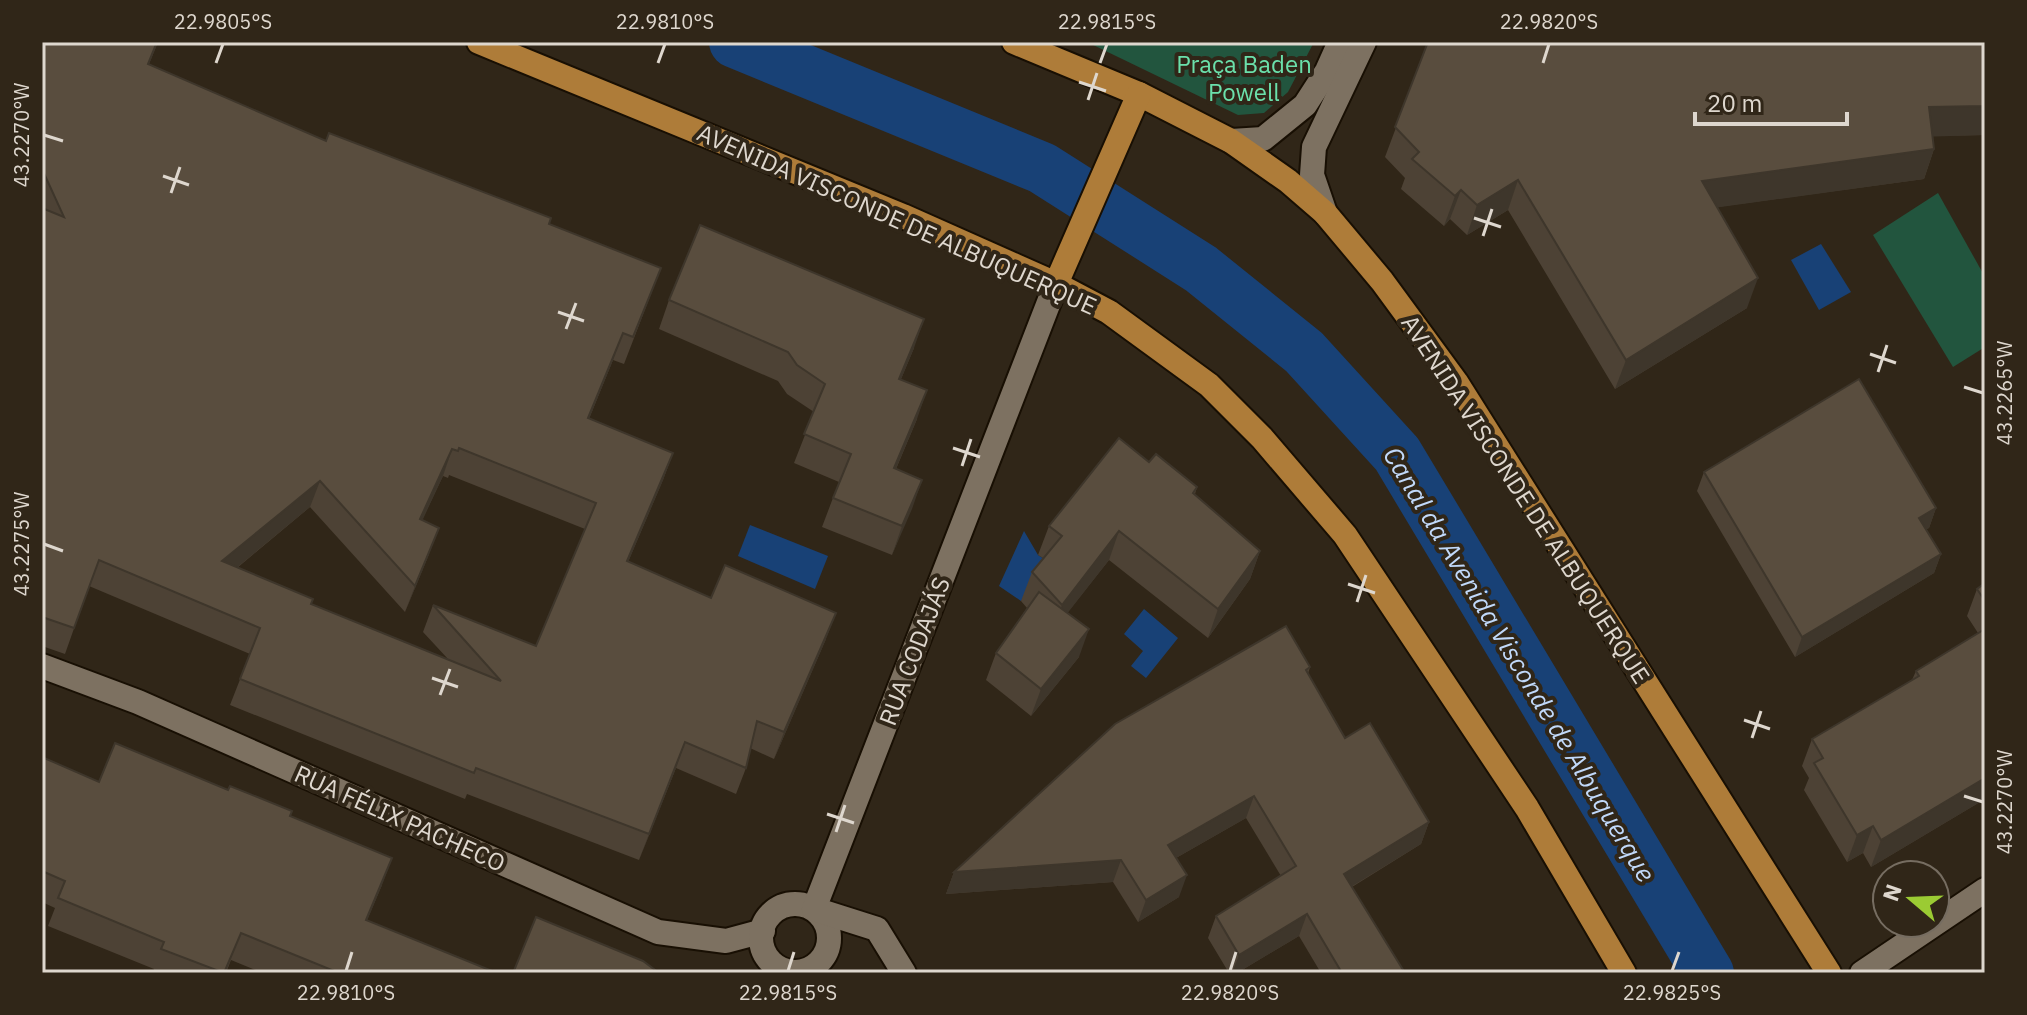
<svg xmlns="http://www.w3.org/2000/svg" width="2027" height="1015" viewBox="0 0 2027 1015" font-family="'IBM Plex Sans',sans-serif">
<rect width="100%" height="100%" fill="#302618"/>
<g fill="#22553e">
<path d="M1087,42H1314L1288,92L1264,113L1238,115Z"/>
<path d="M1938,193L1985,277V347L1953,367L1873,235Z"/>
</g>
<g fill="#184176">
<path d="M1821,244L1851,292L1819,310L1791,260Z"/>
<path d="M750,525L828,556L815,589L738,556Z"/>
<path d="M1024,531L1038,555L1052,564L1021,601L999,586Z"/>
<path d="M1144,609L1178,638L1146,678L1131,666L1143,651L1124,634Z"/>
</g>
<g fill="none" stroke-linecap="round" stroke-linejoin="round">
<path stroke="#184176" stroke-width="52" d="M735,42L1042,168L1201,269L1304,352L1397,454L1708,973"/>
<defs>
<g id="minor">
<path d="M1231,141L1263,139L1305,105L1327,71L1340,42"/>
<path d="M1325,213L1312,175L1314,147L1364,42"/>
<path d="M42,666L138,702L658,932L726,941L763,931"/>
<circle cx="795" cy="938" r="34"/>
<path d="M904,973L877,929L814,909L1056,284"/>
<path d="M1862,973L1985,890"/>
</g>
<g id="major">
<path d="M479,42L903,216L1056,284L1109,312L1209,385L1262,438L1345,535L1527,808L1624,973"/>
<path d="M1014,42L1139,94L1231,141L1288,181L1325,213L1382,281L1456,382L1829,973"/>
<path d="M1056,284L1139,94"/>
</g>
</defs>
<use href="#minor" stroke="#180f03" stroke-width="28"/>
<use href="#major" stroke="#180f03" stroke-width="28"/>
<use href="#minor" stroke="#7d7161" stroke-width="24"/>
<use href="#major" stroke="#ae7c39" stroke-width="24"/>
</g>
<g fill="#4d4235" fill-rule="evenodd">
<path d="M42,42H158L149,64L326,141L549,224L661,268L624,364L613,360L589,419L673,453L663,480L628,562L711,598L826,639L774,759L750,748L746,768L736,794L676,768L639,860L467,794L465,799L230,705L250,654L89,586L65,654L42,646ZM449,475L585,529L536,646L433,605L423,632L448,659L311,604L237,568L310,507L405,612L429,554L422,520L443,476L448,478Z"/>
<path d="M1428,42H1985V135L1933,136L1934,149L1924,179L1717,207L1747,308L1615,389L1508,210L1467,235L1450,219L1444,226L1401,189L1405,178L1385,157Z"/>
<path d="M669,300L914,348L901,379L917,419L896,469L922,480L892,555L822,527L839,482L794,463L814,412L787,394L778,381L659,329Z"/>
<path d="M1149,462L1197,487L1195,494L1260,551L1250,579L1208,638L1109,560L1067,613L1079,657L1031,716L986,680L996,653L1027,608L1021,601L1032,572L1043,558L1038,555L1049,526Z"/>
<path d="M1704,472L1936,508L1929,528L1926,529L1941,554L1934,573L1795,657L1697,491Z"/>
<path d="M1985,583V799L1871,867L1863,853L1847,862L1804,790L1809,778L1802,766L1812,739L1912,680L1916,671L1978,633L1967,616L1977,589Z"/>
<path d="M1310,667L1308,674L1345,738L1429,822L1421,844L1352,887L1405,973H1321L1299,936L1237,973H1229L1208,938L1216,916L1281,876L1246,818L1176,858L1179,897L1138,922L1113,882L946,894L954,872Z"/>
<path d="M42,757L99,782L290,816L382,885L367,920L497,973H263L231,960L226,973H152L154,969L48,926L55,908L42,902Z"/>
</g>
<g fill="#3e362b">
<path d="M1985,106V135L1918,137L1929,107Z"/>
<path d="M1934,149L1924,179L1692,211L1702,181Z"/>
<path d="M1518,180L1508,210L1467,235L1477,205Z"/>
<path d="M1461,190L1450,219L1444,226L1455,196Z"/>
<path d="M1758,278L1747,308L1615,389L1626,360Z"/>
<path d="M924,319L914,348L889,408L899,379Z"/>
<path d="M623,333L613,360L578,445L588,418Z"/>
<path d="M927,390L917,419L884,497L894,468Z"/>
<path d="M452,449L443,476L411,545L420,519Z"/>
<path d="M673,453L663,480L617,588L627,561Z"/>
<path d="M922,480L912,509L892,555L902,526Z"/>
<path d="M320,481L310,507L212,588L222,561Z"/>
<path d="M1936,508L1929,528L1912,537L1919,518Z"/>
<path d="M439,528L429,554L405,612L415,586Z"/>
<path d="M1119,531L1109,560L1052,633L1062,605Z"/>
<path d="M1260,551L1250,579L1208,638L1218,609Z"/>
<path d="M1941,554L1934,573L1795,657L1802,637Z"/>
<path d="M836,613L826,639L774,759L784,732Z"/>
<path d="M1089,629L1079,657L1031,716L1041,689Z"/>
<path d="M685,742L676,768L639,860L649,834Z"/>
<path d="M1985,778V799L1871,867L1881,840Z"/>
<path d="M1254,796L1246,818L1160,867L1168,845Z"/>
<path d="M1429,822L1421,844L1336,896L1344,874Z"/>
<path d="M1873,826L1863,853L1847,862L1857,835Z"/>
<path d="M392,858L382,885L356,947L366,920Z"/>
<path d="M1121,860L1113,882L946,894L954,872Z"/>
<path d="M1187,875L1179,897L1138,922L1146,900Z"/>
<path d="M1307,914L1299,936L1237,973H1232L1239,955Z"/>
</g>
<g fill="#594d3e" stroke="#3e362b" stroke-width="2" fill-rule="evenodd">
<path d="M42,42H157L148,64L326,141L329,133L551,218L549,224L661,268L633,337L623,333L588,418L673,453L627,561L711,598L725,565L836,613L784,732L757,721L746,768L685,742L649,834L476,768L474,773L240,679L260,628L99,560L74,628L42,617V208L64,217L42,169ZM459,448L596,503L536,646L433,605L501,681L311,604L313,599L222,561L320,481L415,586L439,528L420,519L452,449L458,451Z"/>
<path d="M1428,42H1985V106L1929,107L1934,149L1702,181L1758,278L1626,360L1518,180L1477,205L1461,190L1455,196L1412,159L1419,152L1395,127Z"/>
<path d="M700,225L924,319L899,379L927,390L894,468L922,480L902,526L833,498L851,454L804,434L825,384L797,365L788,352L669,300Z"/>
<path d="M1859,379L1936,508L1919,518L1941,554L1802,637L1704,472Z"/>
<path d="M1119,438L1149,462L1156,454L1197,487L1193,493L1260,551L1218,609L1119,531L1062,605L1032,572L1062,536L1049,526Z"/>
<path d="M1985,583V601L1977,589Z"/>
<path d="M1039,592L1089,629L1041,689L996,653Z"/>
<path d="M1286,626L1310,667L1306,670L1345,738L1370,723L1429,822L1344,874L1405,973H1342L1307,914L1239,955L1216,916L1296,866L1254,796L1168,845L1187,875L1146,900L1121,860L954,872L1115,724Z"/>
<path d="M1985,629V778L1881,840L1873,826L1857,835L1814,763L1823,758L1812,739L1919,676L1916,671Z"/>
<path d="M115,743L228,790L230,786L292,811L290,816L392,858L366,920L497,973H339L241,933L224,973L161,949L164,942L58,898L65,881L42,871V757L99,782Z"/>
<path d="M536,917L643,961L659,973H513Z"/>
</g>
<path fill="none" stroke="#ded7ce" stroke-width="3" d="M216,63L223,44M658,63L665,44M1100,63L1107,44M1543,63L1549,44M1079,82L1106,91M1088,100L1097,73M44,135L63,141M163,176L189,185M171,193L180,167M1474,218L1501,227M1483,236L1492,209M558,312L584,321M566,329L576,303M1870,354L1896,363M1878,372L1887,345M1964,387L1983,393M953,448L980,457M962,466L971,439M44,544L63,551M1348,584L1375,593M1357,602L1366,575M432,678L458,687M440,695L450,669M1744,720L1770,729M1752,738L1761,711M1964,796L1983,802M827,814L854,823M836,832L845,805M346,971L352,952M788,971L794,952M1230,971L1236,952M1672,971L1679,952"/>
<g text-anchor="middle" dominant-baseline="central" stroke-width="8" stroke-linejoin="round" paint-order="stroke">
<g font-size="24" fill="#6be0ab" stroke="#302618">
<text x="1244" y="64">Praça Baden<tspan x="1244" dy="28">Powell</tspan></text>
</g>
<g font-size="24" fill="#ded7ce" stroke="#302618">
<text transform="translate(897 219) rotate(24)">AVENIDA VISCONDE DE ALBUQUERQUE</text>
<text transform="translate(1526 499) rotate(57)">AVENIDA VISCONDE DE ALBUQUERQUE</text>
<text transform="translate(914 651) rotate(-69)">RUA CODAJÁS</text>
<text transform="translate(400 818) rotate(24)">RUA FÉLIX PACHECO</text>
</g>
<g font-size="26" font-style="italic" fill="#c1d9fa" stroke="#302618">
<text transform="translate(1520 664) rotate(59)">Canal da Avenida Visconde de Albuquerque</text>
</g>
</g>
<rect width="2027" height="1015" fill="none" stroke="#302618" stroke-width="88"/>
<g transform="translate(1911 899) rotate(289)"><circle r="38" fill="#302618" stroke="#766d61" stroke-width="2"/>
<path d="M0-6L14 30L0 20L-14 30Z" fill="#9bcb33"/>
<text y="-12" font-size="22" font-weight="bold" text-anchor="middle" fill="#ded7ce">N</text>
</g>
<path d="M1695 112v12h152v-12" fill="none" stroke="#ded7ce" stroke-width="4"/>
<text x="1707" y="112" font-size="24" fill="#ded7ce" stroke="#302618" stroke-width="6" paint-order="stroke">20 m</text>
<rect x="44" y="44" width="1939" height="927" fill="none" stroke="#ded7ce" stroke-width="3"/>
<g font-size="20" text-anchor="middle" fill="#ded7ce">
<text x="223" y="29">22.9805°S</text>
<text x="665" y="29">22.9810°S</text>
<text x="1107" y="29">22.9815°S</text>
<text x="1549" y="29">22.9820°S</text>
<text transform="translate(22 135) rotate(-90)" y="7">43.2270°W</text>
<text transform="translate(2005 393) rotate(-90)" y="7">43.2265°W</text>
<text transform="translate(22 544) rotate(-90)" y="7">43.2275°W</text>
<text transform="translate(2005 802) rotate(-90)" y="7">43.2270°W</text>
<text x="346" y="1000">22.9810°S</text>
<text x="788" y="1000">22.9815°S</text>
<text x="1230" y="1000">22.9820°S</text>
<text x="1672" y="1000">22.9825°S</text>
</g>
</svg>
